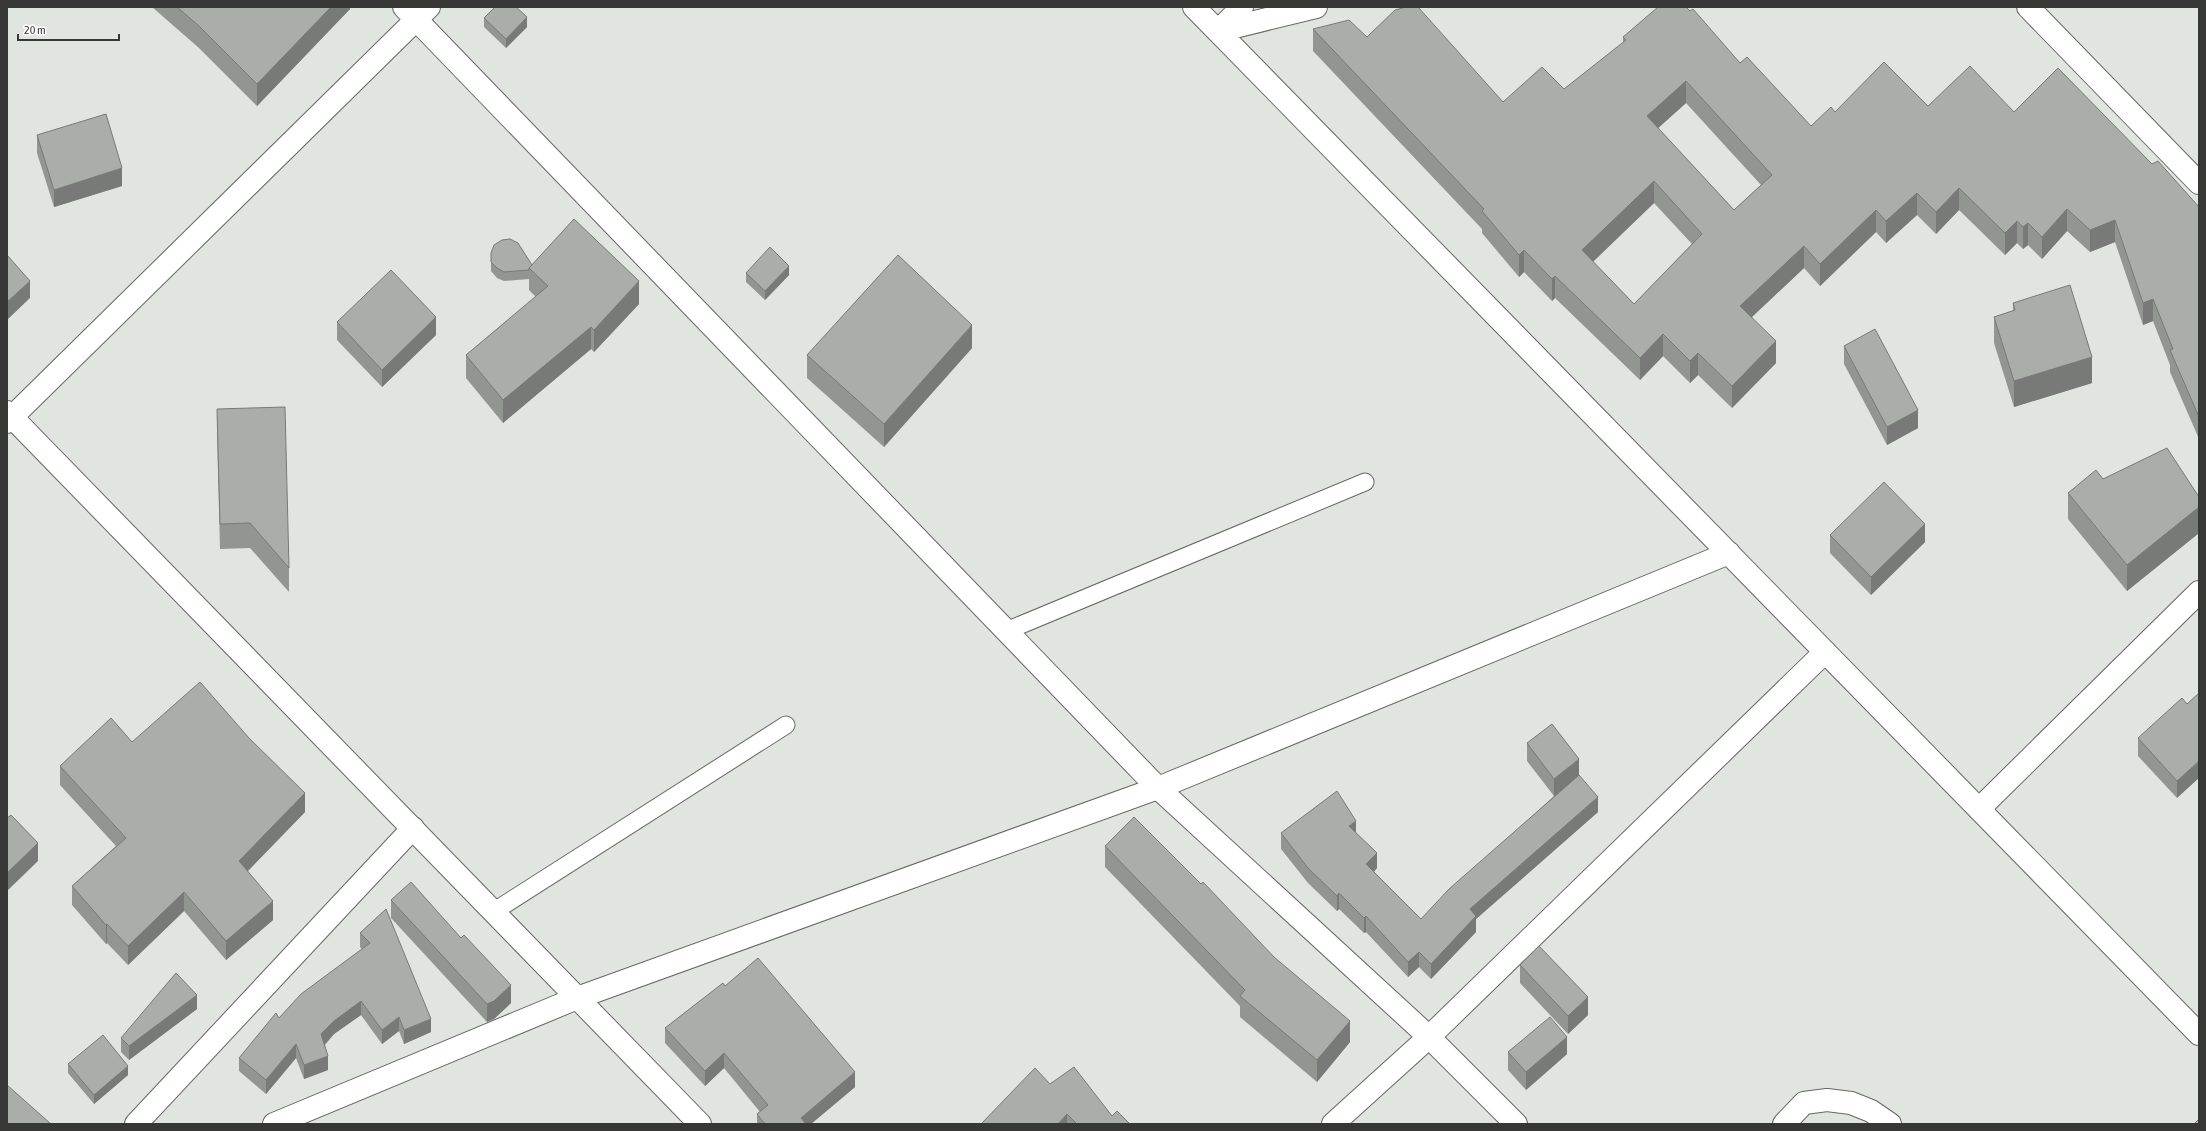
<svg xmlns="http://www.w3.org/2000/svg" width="2206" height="1131" viewBox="0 0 2206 1131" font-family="'Asap Condensed',sans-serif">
<rect width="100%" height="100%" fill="#e1e5e0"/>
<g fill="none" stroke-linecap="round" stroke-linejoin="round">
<defs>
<g id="lane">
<path d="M1006,631L1365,482"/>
<path d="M493,912L786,725"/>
</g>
<g id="street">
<path d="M404,7L1158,788L1429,1037L1516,1124"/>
<path d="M1194,7L2199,1034"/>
<path d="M2028,7L2199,183"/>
<path d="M1218,31L1316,7"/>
<path d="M1218,31L1242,7"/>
<path d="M7,412L700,1124"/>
<path d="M7,422L429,7"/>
<path d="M1979,809L2199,592"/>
<path d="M136,1124L413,828"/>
<path d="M274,1124L577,998L1158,788L1729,553"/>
<path d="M1333,1124L1429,1037L1825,652"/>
<path d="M1784,1124L1804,1103L1827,1100L1851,1103L1871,1111L1890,1124"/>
</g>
</defs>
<use href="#lane" stroke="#656863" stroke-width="19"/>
<use href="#street" stroke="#656863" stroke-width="24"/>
<use href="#lane" stroke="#fff" stroke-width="17"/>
<use href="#street" stroke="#fff" stroke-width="22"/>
</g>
<g fill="#929691" fill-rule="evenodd">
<path d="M152,7H350V9L257,106L199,48Z"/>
<path d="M484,18L527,27L506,48L484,27Z"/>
<path d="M1313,29L1367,37L1503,102L1564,89L1623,43V37L1740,63L1811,126L1835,112L1928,106L2014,112L2152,164L2199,207V439L2170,372V365L2153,321L2143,325L2115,242L2090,252L2067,231L2042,259L2028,245L2023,249L2017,243L2005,255L1959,210L1936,234L1917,215L1886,243L1876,232L1820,286L1804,268L1752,317L1776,363L1732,408L1698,375L1690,383L1663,356L1640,380L1555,298L1552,301L1524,272L1519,277L1482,233V229L1313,51ZM1686,103L1761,185L1734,210L1658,128ZM1654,203L1692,244L1634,304L1593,262Z"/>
<path d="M37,135L122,186L54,207L37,153Z"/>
<path d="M491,253L532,265L639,304L594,352L591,349L503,423L466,378V355L536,297L529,290V279L504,281L497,278L491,271Z"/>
<path d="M746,273L789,275L765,300L746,282Z"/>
<path d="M2013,303L2092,383L2014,407L1994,343V317L2013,311Z"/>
<path d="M337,322L436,335L382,387L337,340Z"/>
<path d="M1844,346L1918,428L1887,445L1844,364Z"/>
<path d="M972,348L884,447L807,378V355Z"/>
<path d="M217,409L289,568V592L250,548L220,549L217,433Z"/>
<path d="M2103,479L2199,497V533L2127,591L2068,519V493Z"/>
<path d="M1830,535L1925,542L1871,595L1830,553Z"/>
<path d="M2187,704L2177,798L2138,756V738Z"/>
<path d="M132,742L305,812L248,871L273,920L226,960L184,911L128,965L107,943L106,944L72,905V886L116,846L60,785V766Z"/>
<path d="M1527,743L1579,776L1598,812L1476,919V932L1431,979L1419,967L1408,977L1366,932L1364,933L1339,909L1337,911L1308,883L1281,849V833H1356L1377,868L1374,872L1421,919L1554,796L1527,761Z"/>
<path d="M1105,846L1350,1042L1317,1082L1240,1017V1006L1105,867Z"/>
<path d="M391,900L511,1003L494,1019L487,1022L391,918Z"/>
<path d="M386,909L431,1032L404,1044L399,1031L382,1044L361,1015L334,1034L325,1045L328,1070L304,1079L296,1058L266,1094L239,1071V1058L279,1018L362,949L360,947V933Z"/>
<path d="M1520,965L1588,1015L1568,1034L1520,983Z"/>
<path d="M725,986L855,1087L811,1124H757V1114L760,1112L724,1068L705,1086L665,1043V1028Z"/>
<path d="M197,1009L129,1060L121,1052V1038Z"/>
<path d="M1508,1052L1567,1054L1526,1090L1508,1070Z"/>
<path d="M68,1064L128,1075L94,1104L68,1073Z"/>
<path d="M1050,1084L1112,1116L1130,1124H981Z"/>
</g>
<g fill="#777a76">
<path d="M331,7H350V9L257,106V84Z"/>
<path d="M527,17V27L506,48V39Z"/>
<path d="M1686,81V103L1647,138V116Z"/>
<path d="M122,168V186L54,207V190Z"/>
<path d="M1654,181V203L1582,272V250Z"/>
<path d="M1959,188V210L1936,234V212Z"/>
<path d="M1917,193V215L1886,243V221Z"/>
<path d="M2067,209V231L2042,259V237Z"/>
<path d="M1876,210V232L1820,286V264Z"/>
<path d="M2115,220V242L2090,252V230Z"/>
<path d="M2017,221V243L2005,255V233Z"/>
<path d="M2028,223V245L2023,249V227Z"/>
<path d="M1804,246V268L1740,328V306Z"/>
<path d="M1524,250V272L1519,277V255Z"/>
<path d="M789,266V275L765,300V291Z"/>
<path d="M1555,276V298L1552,301V279Z"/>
<path d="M30,281V298L7,320V302Z"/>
<path d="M639,281V304L594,352V330Z"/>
<path d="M2153,299V321L2143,325V303Z"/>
<path d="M436,317V335L382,387V370Z"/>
<path d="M972,325V348L884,447V424Z"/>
<path d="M591,327V349L503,423V400Z"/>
<path d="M1663,334V356L1640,380V358Z"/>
<path d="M1776,341V363L1732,408V386Z"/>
<path d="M1698,353V375L1690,383V361Z"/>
<path d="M2092,357V383L2014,407V381Z"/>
<path d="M1918,410V428L1887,445V427Z"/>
<path d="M2199,507V533L2127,591V565Z"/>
<path d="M1925,524V542L1871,595V577Z"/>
<path d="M1579,759V777L1554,797V779Z"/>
<path d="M2199,761V778L2177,798V781Z"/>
<path d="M305,793V812L239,880V861Z"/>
<path d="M1598,797V812L1476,919V932L1431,979V964L1470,909Z"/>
<path d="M1356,821V837L1349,826Z"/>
<path d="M38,843V861L7,891V873Z"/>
<path d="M1377,853V868L1366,880V864Z"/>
<path d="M184,892V911L128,965V946Z"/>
<path d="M1339,893V909L1337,911V896Z"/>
<path d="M273,901V920L226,960V941Z"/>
<path d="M1366,916V932L1364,933V918Z"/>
<path d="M107,924V943L106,944V925Z"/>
<path d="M1419,952V967L1408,977V962Z"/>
<path d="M511,985V1003L494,1019L487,1022V1004Z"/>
<path d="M197,995V1009L129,1060V1046Z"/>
<path d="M1588,997V1015L1568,1034V1016Z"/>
<path d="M361,1001V1015L334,1034L321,1048V1034L334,1021Z"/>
<path d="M399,1017V1031L382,1044V1030Z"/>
<path d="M431,1019V1032L404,1044V1030Z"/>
<path d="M1350,1021V1042L1317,1082V1060Z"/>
<path d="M8,1035V1050L7,1051V1036Z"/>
<path d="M1567,1037V1054L1526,1090V1072Z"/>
<path d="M296,1044V1058L266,1094V1080Z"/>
<path d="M724,1053V1068L705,1086V1071Z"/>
<path d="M328,1056V1070L304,1079V1065Z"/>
<path d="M128,1066V1075L94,1104V1095Z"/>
<path d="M855,1072V1087L811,1124H801V1118Z"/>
<path d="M1067,1114V1124H1058Z"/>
</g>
<g fill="#aaaea9" stroke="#777a76" fill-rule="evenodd">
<path d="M177,7H331L257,84L199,26Z"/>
<path d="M495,7H516L527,17L506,39L484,18Z"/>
<path d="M1406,7H1418L1503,102L1542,67L1564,89L1626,40L1623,37L1658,7H1686L1690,11L1693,9L1740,63L1747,57L1811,126L1831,107L1835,112L1884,62L1928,106L1970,66L2014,112L2058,68L2152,164L2158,161L2199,207V417L2170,350L2173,349L2153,299L2143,303L2115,220L2090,230L2067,209L2042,237L2028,223L2023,227L2017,221L2005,233L1959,188L1936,212L1917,193L1886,221L1876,210L1820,264L1804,246L1740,306L1776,341L1732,386L1698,353L1690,361L1663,334L1640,358L1555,276L1552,279L1524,250L1519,255L1482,211L1484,209L1313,29L1349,20L1367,37L1395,10ZM1686,81L1772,175L1734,210L1647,116ZM1654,181L1702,234L1634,304L1582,250Z"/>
<path d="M106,114L122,168L54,190L37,135Z"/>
<path d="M574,219L639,281L594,330L591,327L503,400L466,355L548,286L529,268Z"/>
<path d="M510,239L518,243L532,265L529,268V270L504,272L497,268L491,262V253L494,245L502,240Z"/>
<path d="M770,247L789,266L765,291L746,273Z"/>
<path d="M7,255L30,281L7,302Z"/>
<path d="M898,255L972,325L884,424L807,355Z"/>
<path d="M391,270L436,317L382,370L337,322Z"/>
<path d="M2070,285L2092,357L2014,381L1994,317L2015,310L2013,303Z"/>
<path d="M1875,329L1918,410L1887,427L1844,346Z"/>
<path d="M285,407L289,568L250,523L220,524L217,409Z"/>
<path d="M2167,448L2199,497V507L2127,565L2068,493L2096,470L2103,479Z"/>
<path d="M1884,482L1925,524L1871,577L1830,535Z"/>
<path d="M200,682L249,738L305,793L239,861L273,901L226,941L184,892L128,946L107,924L106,925L72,886L126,838L60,766L111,718L132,742Z"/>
<path d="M2199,693V761L2177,781L2138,738L2182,698L2187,704Z"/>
<path d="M1552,724L1579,759L1554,779L1527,743Z"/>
<path d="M1579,775L1598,797L1470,909L1476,916L1431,964L1419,952L1408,962L1366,916L1364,918L1339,893L1337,896L1308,868L1281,833L1337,791L1356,821L1349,826L1377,853L1366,864L1421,919L1449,889Z"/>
<path d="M11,815L38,843L7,873V818Z"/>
<path d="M1134,817L1201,884L1203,882L1274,957L1350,1021L1317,1060L1240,996L1245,990L1105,846Z"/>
<path d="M411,882L461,938L464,935L511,985L494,1001L487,1004L391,900Z"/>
<path d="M386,909L431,1019L404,1030L399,1017L382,1030L361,1001L334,1021L321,1034L328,1056L304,1065L296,1044L266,1080L239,1058L276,1013L279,1018L301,994L370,943L360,933Z"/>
<path d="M1539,946L1588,997L1568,1016L1520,965Z"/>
<path d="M758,958L855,1072L801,1118L806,1124H765L757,1114L768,1105L724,1053L705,1071L665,1028L723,983L725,986Z"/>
<path d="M176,973L197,995L129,1046L121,1038Z"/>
<path d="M1550,1017L1567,1037L1526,1072L1508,1052Z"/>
<path d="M103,1035L128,1066L94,1095L68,1064Z"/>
<path d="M1074,1067L1112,1116L1117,1111L1130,1124H1077L1067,1114L1058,1124H981L1035,1068L1050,1084Z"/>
<path d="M7,1085L51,1124H7Z"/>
<path d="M2199,1119V1124H2194Z"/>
</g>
<rect width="2206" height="1131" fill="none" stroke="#373836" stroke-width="16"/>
<path d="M18 34v6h101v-6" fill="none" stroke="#373836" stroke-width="2"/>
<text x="24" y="34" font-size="12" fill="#373836" stroke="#ffffff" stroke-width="3" paint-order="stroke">20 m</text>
</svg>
